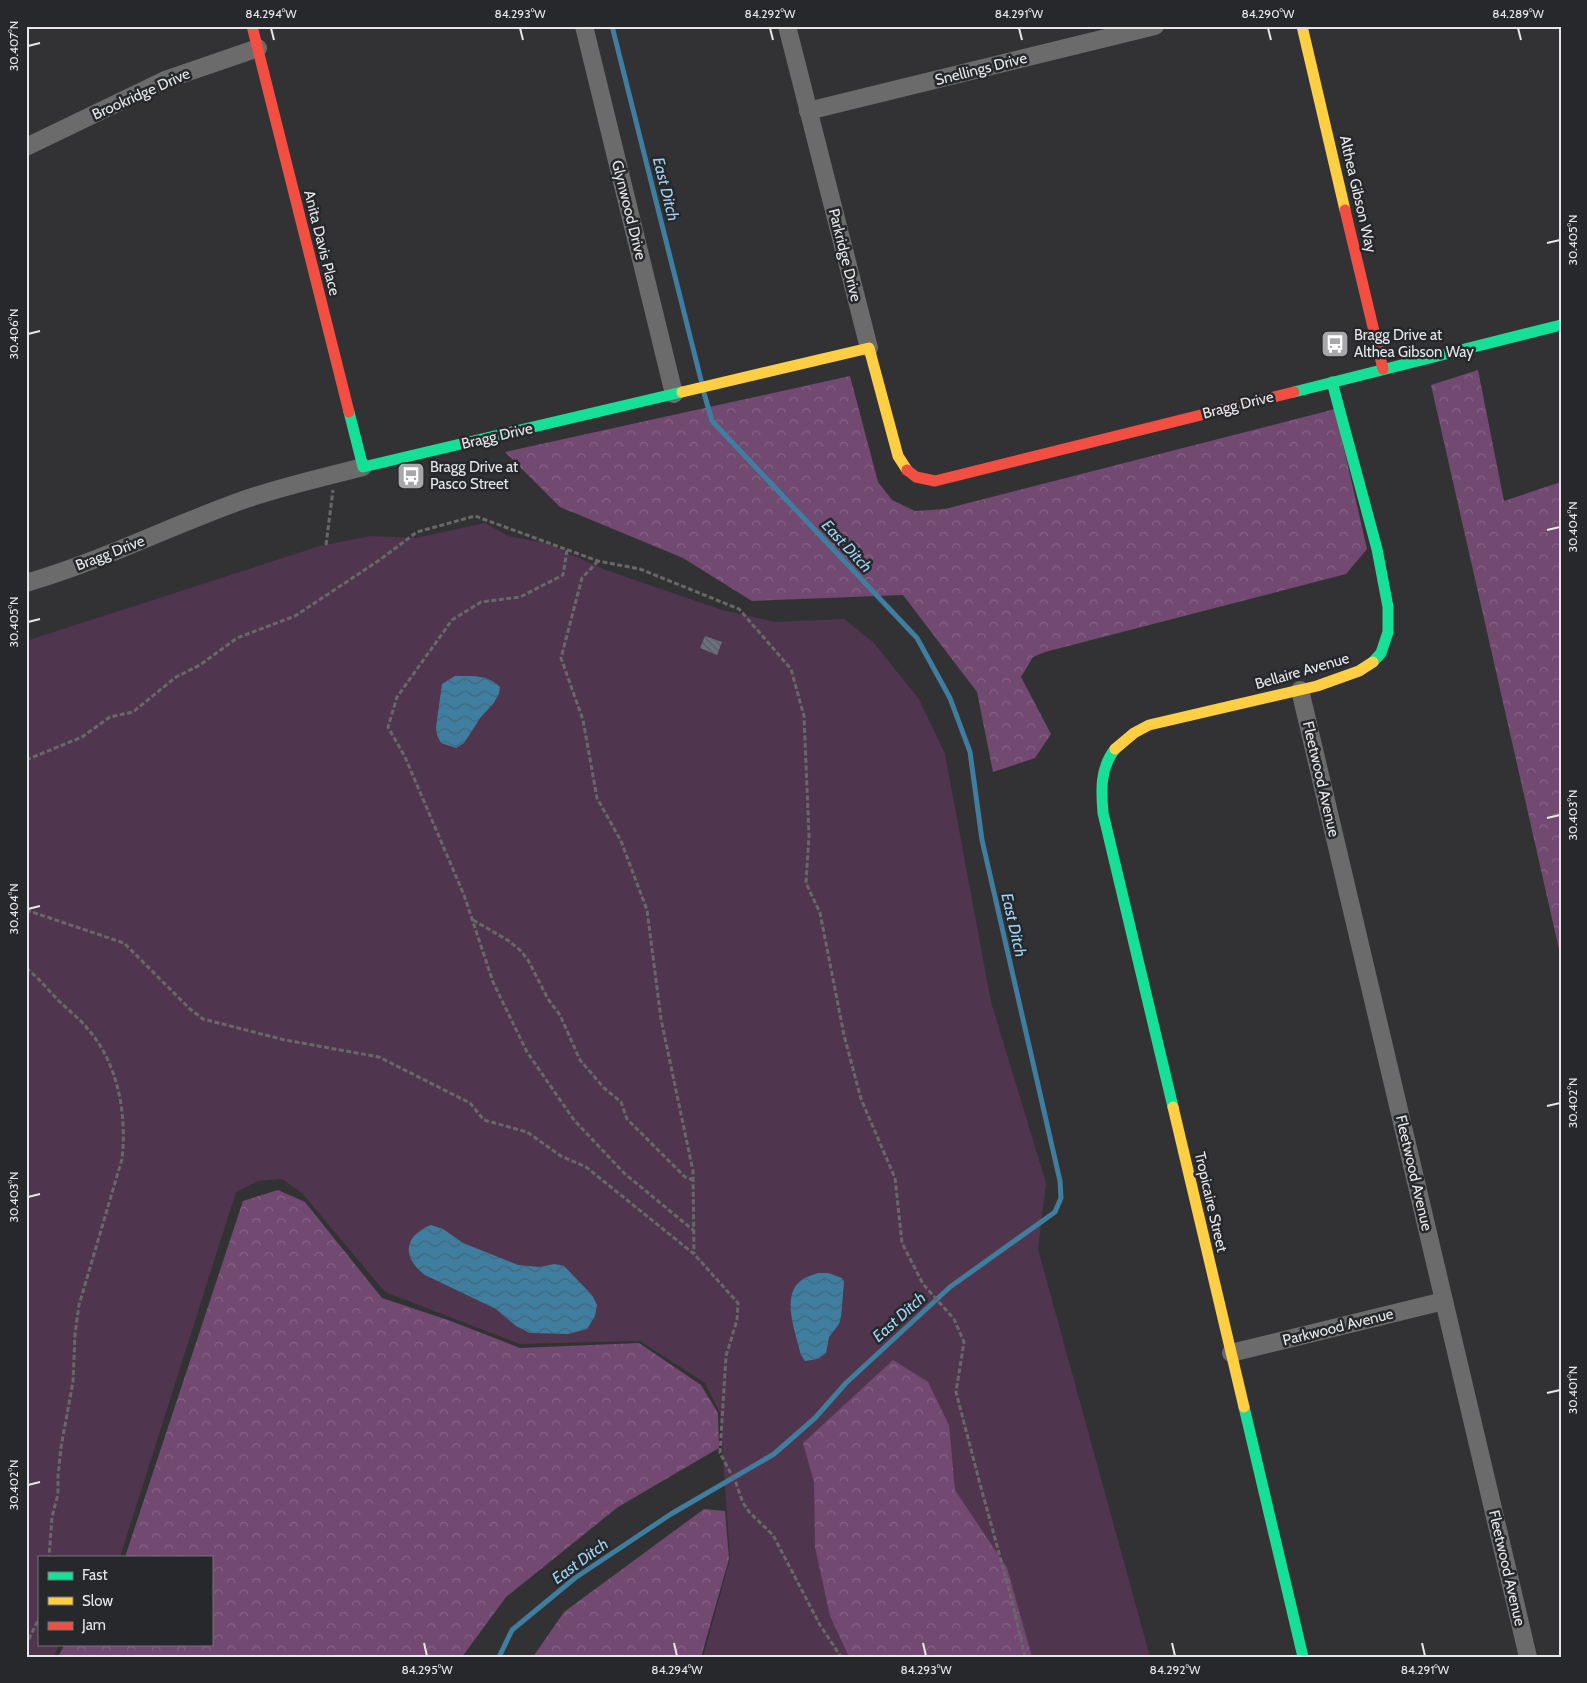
<svg xmlns="http://www.w3.org/2000/svg" width="1587" height="1683" viewBox="0 0 1587 1683" font-family="Cabin,sans-serif">
<defs>
<pattern id="forest-crowns" width="20" height="18" patternUnits="userSpaceOnUse" patternTransform="scale(1.25)"><rect width="20" height="18" fill="#724970"/><path d="M2 6a3 3 0 1 1 6 0M12 15a3 3 0 1 1 6 0" fill="none" stroke="#866385"/></pattern>
<pattern id="water-waves" width="16" height="10" patternUnits="userSpaceOnUse" patternTransform="scale(1.25)"><rect width="16" height="10" fill="#407e9f"/><path d="M0 5q4-4 8 0t8 0" fill="none" stroke="#42677b"/></pattern>
<pattern id="building-back-hatch" width="6" height="6" patternUnits="userSpaceOnUse" patternTransform="scale(1.25)"><rect width="6" height="6" fill="#6a717c"/><path d="M-1 5l2 2M0 0l6 6M5-1l2 2" fill="none" stroke="#585b61"/></pattern>
</defs>
<rect width="100%" height="100%" fill="#323235"/>
<path fill="#4f354e" d="M485,523L508,536L546,543L603,569L722,610L775,622L844,619L874,643L919,699L945,754L991,1002L1046,1183L1038,1249L1150,1657H703L730,1559L720,1413L705,1383L640,1341L520,1344L385,1292L302,1193L282,1179L258,1181L236,1192L120,1557H39V1644H59L54,1657H26V641L320,546L371,536L416,538Z"/>
<g fill="url(#forest-crowns)">
<path d="M1478,370L1504,501L1561,482V958L1431,385Z"/>
<path d="M850,376L878,482L892,500L915,511L945,509L1335,409L1367,549L1346,574L1045,652L1033,657L1021,677L1051,734L1035,758L993,772L977,692L903,595L752,601L683,558L560,507L505,452Z"/>
<path d="M278,1190L305,1202L382,1298L448,1320L520,1348L639,1343L701,1385L718,1413L719,1448L618,1507L506,1597L462,1657H58L65,1644H211V1557H125L243,1201Z"/>
<path d="M893,1360L928,1382L949,1425L955,1490L1007,1568L1032,1657H849L830,1616L815,1547L814,1482L803,1443Z"/>
<path d="M704,1509L725,1511L729,1559L701,1657H533L564,1612Z"/>
</g>
<g fill="url(#water-waves)">
<path d="M455,676C471,676 488,674 500,687L499,694L493,704L481,717L464,743L456,748L441,743L437,735L436,727L442,684Z"/>
<path d="M431,1225L443,1229L463,1243L518,1265L539,1267L555,1264L564,1266L592,1295L597,1305L595,1316L587,1329L568,1334L530,1333L516,1326L496,1309L425,1275C402,1258 403,1236 431,1225Z"/>
<path d="M818,1273H828L842,1278L844,1282L841,1317L839,1324L829,1337L826,1353L818,1359L805,1361L801,1355C796,1334 781,1297 800,1281C805,1277 813,1275 818,1273Z"/>
</g>
<g fill="none" stroke-linecap="round" stroke-linejoin="round">
<g stroke="#407e9f" stroke-width="5">
<path d="M612,26L701,380"/>
<path d="M499,1657L512,1630L575,1578L671,1514L774,1454L815,1418L846,1383L950,1287L1055,1212L1061,1198L1060,1181L982,840L970,752L950,698L917,638L712,421L704,393"/>
</g>
</g>
<path fill="url(#building-back-hatch)" d="M705,636L722,642L717,655L700,648Z"/>
<g fill="none" stroke-linecap="round" stroke-linejoin="round">
<g stroke="#686869" stroke-width="3" stroke-dasharray="5 2.5" stroke-linecap="butt">
<path d="M326,545L333,490"/>
<path d="M567,550L563,575L520,597L481,602L452,620L397,697L388,727L405,757L464,895L493,982L527,1052L574,1120L624,1173L693,1230"/>
<path d="M598,561L582,578L561,658L583,720L597,798L621,841L647,910L661,1019L693,1171L694,1254"/>
<path d="M26,760L82,737L110,717L133,712L176,677L200,665L237,638L295,616L381,559L417,532L475,516L598,561L640,569L739,609L791,669L804,716L809,836L806,883L820,913L844,1035L861,1099L895,1178L902,1243L923,1284L954,1319L964,1342L956,1392L980,1484L1010,1593L1025,1657"/>
<path d="M26,910L124,943L190,1009L203,1019L285,1040L379,1057L470,1103L484,1120L527,1132L561,1156L586,1167L694,1254L738,1303L737,1320L726,1356L720,1453L736,1483L743,1503L750,1513L773,1535L820,1625L841,1657"/>
<path d="M473,920L509,941L521,951L528,960L548,999L560,1015L580,1060L604,1088L621,1102L627,1119L685,1177L693,1180"/>
<path d="M26,968C39,978 48,990 59,1001C68,1010 79,1018 87,1028C118,1063 127,1113 122,1159L79,1305L75,1334L73,1382L61,1447L58,1476V1494L52,1517L49,1557"/>
<path d="M26,1654L28,1641L39,1618"/>
</g>
<g stroke="#6b6b6c" stroke-width="18">
<path d="M584,26L674,394"/>
<path d="M787,26L869,348"/>
<path d="M808,111L1155,26"/>
<path d="M26,147L165,80L258,48"/>
<path d="M26,583C102,561 172,525 246,499C284,486 324,477 363,467"/>
<path d="M1300,690L1528,1657"/>
<path d="M1231,1353L1444,1301"/>
</g>
<g stroke="#16e098" stroke-width="11">
<path d="M1332,382L1377,549L1388,607V632L1381,653L1373,662"/>
<path d="M1294,392L1561,325"/>
<path d="M349,412L363,467L682,392"/>
<path d="M1115,749C1100,768 1101,790 1103,813L1173,1107"/>
<path d="M1244,1407L1303,1657"/>
</g>
<g stroke="#ffcf43" stroke-width="11">
<path d="M1302,26L1345,210"/>
<path d="M682,392L869,348L898,456L907,470"/>
<path d="M1115,749L1134,733L1149,725L1317,686L1359,671L1373,662"/>
<path d="M1173,1107L1244,1407"/>
</g>
<g stroke="#f24e42" stroke-width="11">
<path d="M252,26L349,412"/>
<path d="M1345,210L1383,369"/>
<path d="M907,470L916,477L935,481L1294,392"/>
</g>
</g>
<path fill="none" stroke="#e7e7ea" stroke-width="2" d="M271,28L274,40M520,28L523,40M770,28L773,40M1019,28L1022,40M1268,28L1271,40M1518,28L1521,40M28,46L40,43M1547,243L1560,240M28,334L40,331M1547,530L1560,527M28,622L40,619M1547,818L1560,815M28,909L40,906M1547,1106L1560,1103M28,1197L40,1194M1547,1393L1560,1390M28,1485L40,1482M424,1643L427,1656M674,1643L677,1656M923,1643L926,1656M1172,1643L1175,1656M1422,1643L1425,1656"/>
<defs>
<symbol id="bus-square" viewBox="-11 -11 22 22"><rect x="-9" y="-9" width="18" height="18" rx="4" fill="#a8a8ab" stroke="#27282c"/><path d="M-5-6H5V4H4V6H2V4H-2V6H-4V4H-5ZM-3.5-4V0h7V-4ZM-3.5 1.2v1.5H-2V1.2ZM2 1.2v1.5H3.5V1.2Z" fill="#fff"/></symbol>
</defs>
<g fill-rule="evenodd">
<use href="#bus-square" x="1319" y="328" width="32" height="32"/>
<use href="#bus-square" x="395" y="460" width="32" height="32"/>
</g>
<g text-anchor="middle" dominant-baseline="central" stroke-width="5" stroke-linejoin="round" paint-order="stroke">
<g font-size="15" fill="#e7e7ea" stroke="#27282c">
<text transform="translate(981 69) rotate(-14)">Snellings Drive</text>
<text transform="translate(141 94) rotate(-24)">Brookridge Drive</text>
<text transform="translate(1358 194) rotate(77)">Althea Gibson Way</text>
<text transform="translate(629 210) rotate(76)">Glynwood Drive</text>
<text transform="translate(322 243) rotate(76)">Anita Davis Place</text>
<text transform="translate(845 255) rotate(76)">Parkridge Drive</text>
<text transform="translate(1238 405) rotate(-14)">Bragg Drive</text>
<text transform="translate(497 436) rotate(-13)">Bragg Drive</text>
<text transform="translate(110 553) rotate(-21)">Bragg Drive</text>
<text transform="translate(1302 671) rotate(-16)">Bellaire Avenue</text>
<text transform="translate(1321 779) rotate(77)">Fleetwood Avenue</text>
<text transform="translate(1414 1173) rotate(77)">Fleetwood Avenue</text>
<text transform="translate(1211 1202) rotate(77)">Tropicaire Street</text>
<text transform="translate(1338 1327) rotate(-14)">Parkwood Avenue</text>
<text transform="translate(1507 1568) rotate(77)">Fleetwood Avenue</text>
</g>
<g font-size="15" fill="#e7e7ea" stroke="#27282c" text-anchor="start">
<text x="1354" y="335">Bragg Drive at<tspan x="1354" dy="17">Althea Gibson Way</tspan></text>
<text x="430" y="467">Bragg Drive at<tspan x="430" dy="17">Pasco Street</tspan></text>
</g>
<g font-size="16" font-style="italic" fill="#9ed4f4" stroke="#27282c">
<text transform="translate(666 189) rotate(76)">East Ditch</text>
<text transform="translate(847 546) rotate(47)">East Ditch</text>
<text transform="translate(1014 925) rotate(77)">East Ditch</text>
<text transform="translate(899 1317) rotate(-42)">East Ditch</text>
<text transform="translate(580 1561) rotate(-36)">East Ditch</text>
</g>
</g>
<rect width="1587" height="1683" fill="none" stroke="#27282c" stroke-width="55"/>
<rect x="38" y="1556" width="175" height="90" fill="#27282c" stroke="#747478"/>
<rect x="48" y="1572" width="25" height="8" fill="#16e098" stroke="#747478"/>
<text x="82" y="1580" font-size="15" fill="#e7e7ea">Fast</text>
<rect x="48" y="1597" width="25" height="8" fill="#ffcf43" stroke="#747478"/>
<text x="82" y="1606" font-size="15" fill="#e7e7ea">Slow</text>
<rect x="48" y="1622" width="25" height="8" fill="#f24e42" stroke="#747478"/>
<text x="82" y="1630" font-size="15" fill="#e7e7ea">Jam</text>
<rect x="28" y="28" width="1532" height="1628" fill="none" stroke="#e7e7ea" stroke-width="2"/>
<g font-size="12" text-anchor="middle" fill="#e7e7ea">
<text x="271" y="18">84.294°W</text>
<text x="520" y="18">84.293°W</text>
<text x="770" y="18">84.292°W</text>
<text x="1019" y="18">84.291°W</text>
<text x="1268" y="18">84.290°W</text>
<text x="1518" y="18">84.289°W</text>
<text transform="translate(14 46) rotate(-90)" y="4">30.407°N</text>
<text transform="translate(1573 240) rotate(-90)" y="4">30.405°N</text>
<text transform="translate(14 334) rotate(-90)" y="4">30.406°N</text>
<text transform="translate(1573 527) rotate(-90)" y="4">30.404°N</text>
<text transform="translate(14 622) rotate(-90)" y="4">30.405°N</text>
<text transform="translate(1573 815) rotate(-90)" y="4">30.403°N</text>
<text transform="translate(14 909) rotate(-90)" y="4">30.404°N</text>
<text transform="translate(1573 1103) rotate(-90)" y="4">30.402°N</text>
<text transform="translate(14 1197) rotate(-90)" y="4">30.403°N</text>
<text transform="translate(1573 1390) rotate(-90)" y="4">30.401°N</text>
<text transform="translate(14 1485) rotate(-90)" y="4">30.402°N</text>
<text x="427" y="1674">84.295°W</text>
<text x="677" y="1674">84.294°W</text>
<text x="926" y="1674">84.293°W</text>
<text x="1175" y="1674">84.292°W</text>
<text x="1425" y="1674">84.291°W</text>
</g>
</svg>
